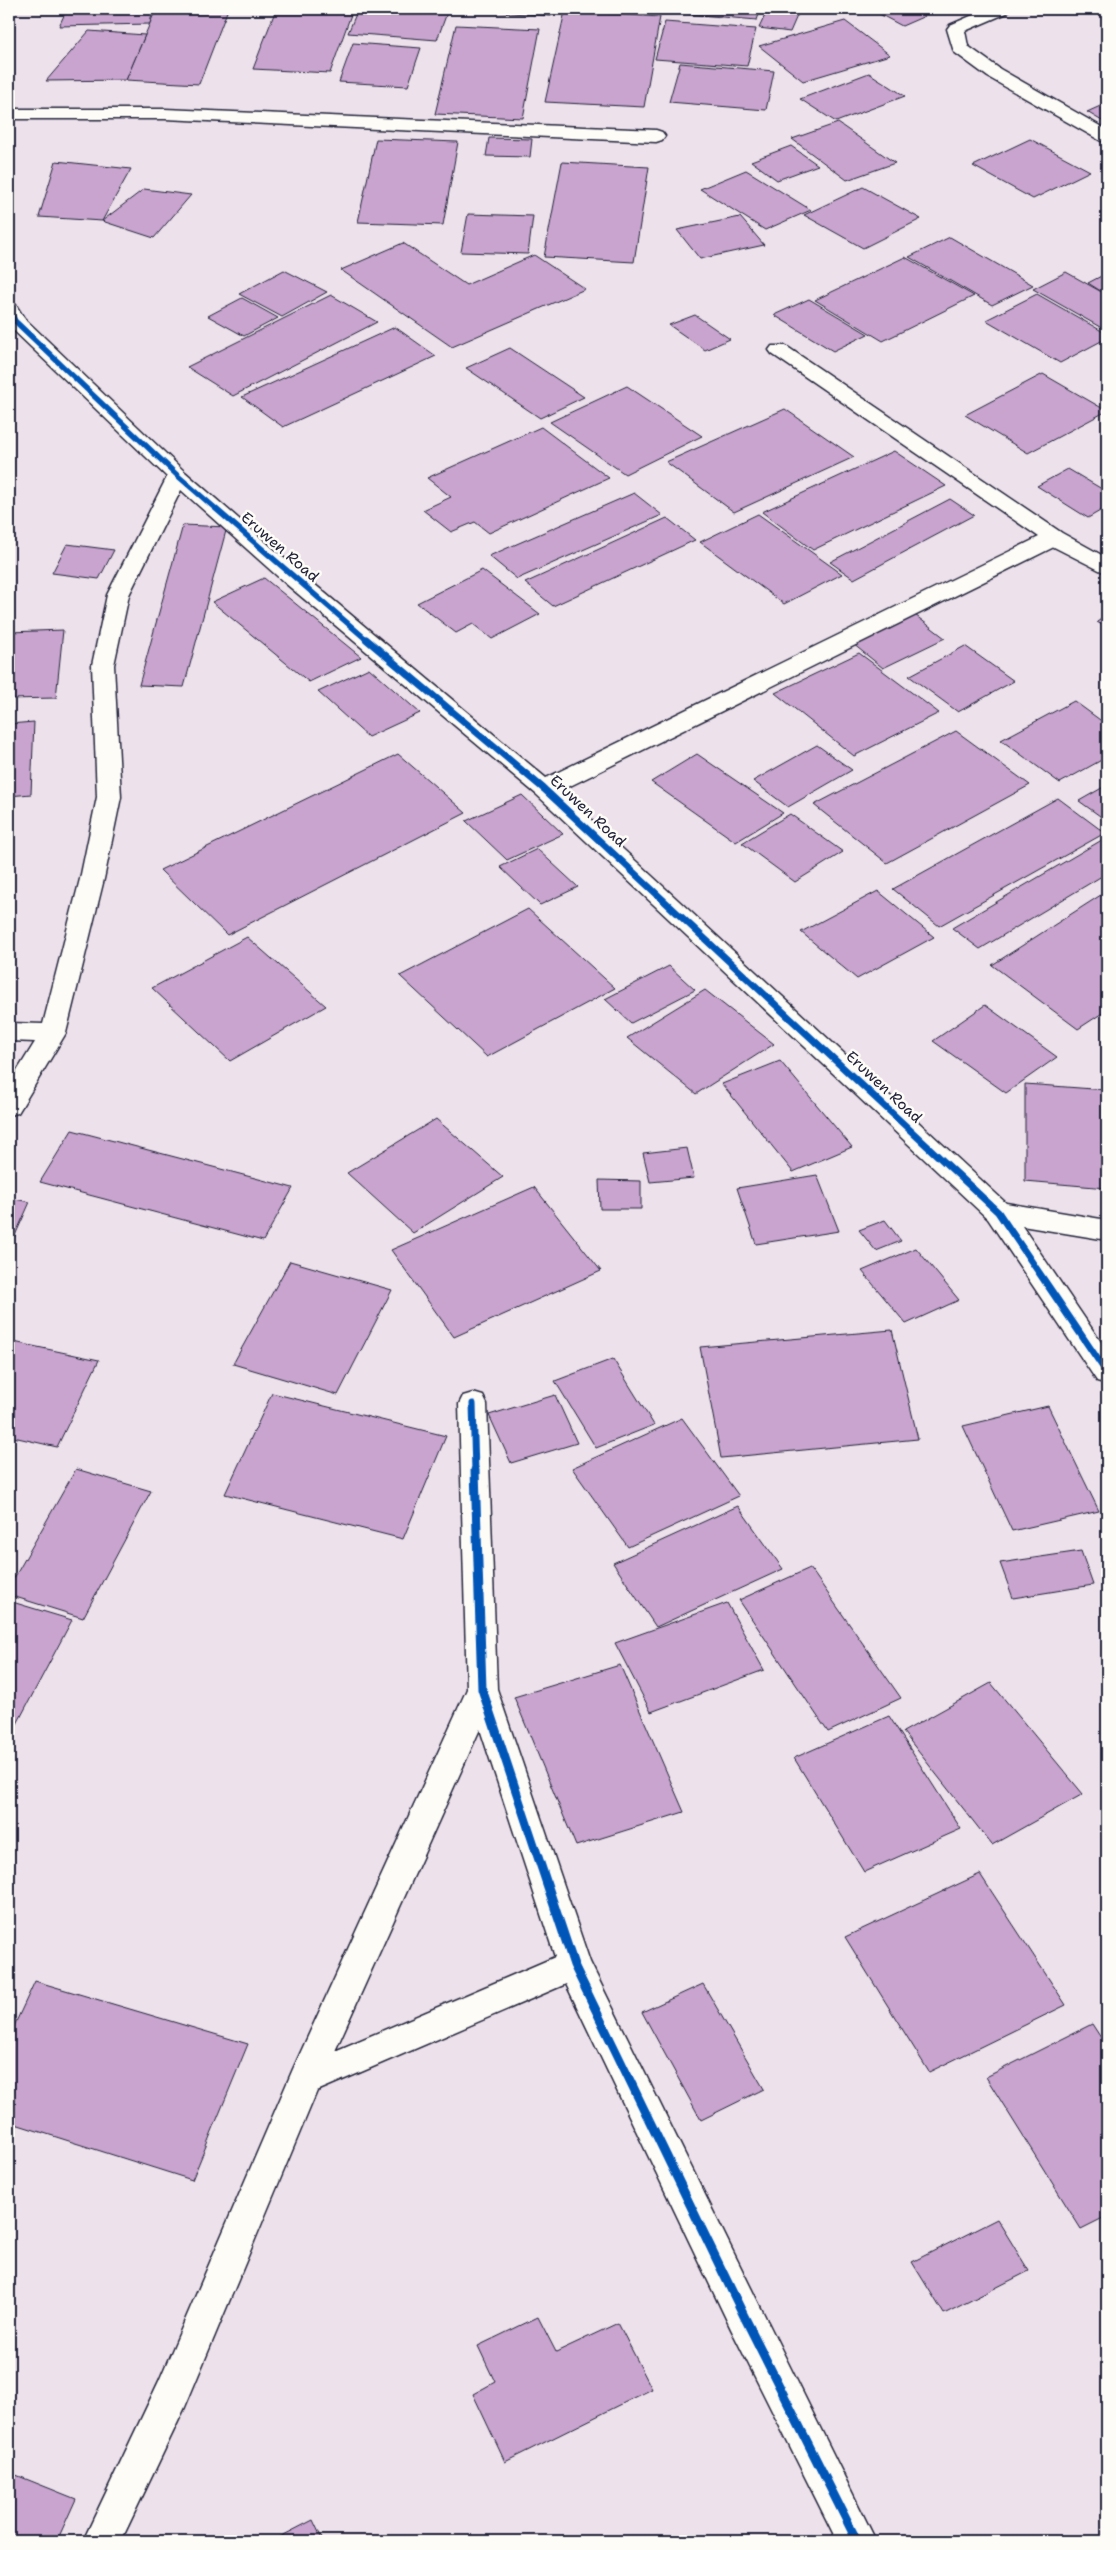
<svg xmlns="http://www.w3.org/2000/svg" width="1116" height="2550" viewBox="0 0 1116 2550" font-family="'Shantell Sans',sans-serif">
<rect width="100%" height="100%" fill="#ede2eb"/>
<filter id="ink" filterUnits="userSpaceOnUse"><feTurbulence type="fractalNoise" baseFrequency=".02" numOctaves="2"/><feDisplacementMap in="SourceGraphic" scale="10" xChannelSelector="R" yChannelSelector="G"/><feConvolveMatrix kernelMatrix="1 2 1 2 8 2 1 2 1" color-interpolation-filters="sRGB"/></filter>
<g filter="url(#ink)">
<g fill="#c8a4ce" stroke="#22223b">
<path d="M67,9H153L150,24L59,26Z"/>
<path d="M156,9H228L199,84L126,80Z"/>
<path d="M276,9H353L330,73L253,69Z"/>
<path d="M358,9H435L448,10L437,40L348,33Z"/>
<path d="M461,9H554L551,16Z"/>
<path d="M689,9H761L757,20L688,14Z"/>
<path d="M768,9H800L790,32L759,28Z"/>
<path d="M870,9H911L925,16L902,26Z"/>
<path d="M937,9H959L946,14Z"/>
<path d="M565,11L660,17L644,107L545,102Z"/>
<path d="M845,21L890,55L803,81L759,46Z"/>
<path d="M665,22L756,29L747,66L655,59Z"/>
<path d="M456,25L540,29L523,118L435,114Z"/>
<path d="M89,31L145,35L126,80L46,81Z"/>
<path d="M353,43L421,48L408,86L339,82Z"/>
<path d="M680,63L774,71L766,110L669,102Z"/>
<path d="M869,73L905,96L836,122L800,99Z"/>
<path d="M1107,103V124L1087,112Z"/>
<path d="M838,123L895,163L847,180L792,139Z"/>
<path d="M489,138L532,139L530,157L486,156Z"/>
<path d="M376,139L458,142L443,225L358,222Z"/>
<path d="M1030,139L1090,171L1033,199L973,166Z"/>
<path d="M791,146L818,165L777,180L751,161Z"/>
<path d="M56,161L131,169L102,221L39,217Z"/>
<path d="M562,162L649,167L634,262L544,257Z"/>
<path d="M746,170L811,210L765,230L700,189Z"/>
<path d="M863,187L921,219L863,248L804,215Z"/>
<path d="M144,189L191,195L154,238L102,221Z"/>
<path d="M468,214L533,216L528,254L461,252Z"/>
<path d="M740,217L764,245L700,259L677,230Z"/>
<path d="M950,237L1033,285L992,305L909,257Z"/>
<path d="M403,243L466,285L534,255L585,289L452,347L341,270Z"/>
<path d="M905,257L974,296L883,341L815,300Z"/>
<path d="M284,270L327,292L282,317L239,294Z"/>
<path d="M1066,272L1107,295V331L1033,289Z"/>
<path d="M1107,273V295L1088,283Z"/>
<path d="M1037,294L1107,334V338L1060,363L986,320Z"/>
<path d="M331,295L377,322L233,396L187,367Z"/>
<path d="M242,298L278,318L244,336L208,316Z"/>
<path d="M809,299L868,334L833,351L774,315Z"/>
<path d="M695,315L730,339L705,350L669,325Z"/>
<path d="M395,327L436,356L283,427L242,397Z"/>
<path d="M510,348L584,397L540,418L466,368Z"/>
<path d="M1043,374L1107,411L1028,453L965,415Z"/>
<path d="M627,386L702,436L625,474L550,422Z"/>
<path d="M785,409L854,457L734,512L666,462Z"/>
<path d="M541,427L609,478L489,533L475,522L451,532L423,510L451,497L427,478Z"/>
<path d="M894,451L946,486L813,550L762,512Z"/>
<path d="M1068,469L1107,492V507L1088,518L1037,486Z"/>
<path d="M634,493L662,515L517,579L489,556Z"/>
<path d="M950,499L974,515L854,579L830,562Z"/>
<path d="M758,514L842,574L784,604L700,542Z"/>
<path d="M667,518L695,540L553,606L525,583Z"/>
<path d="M183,525L227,527L184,687L139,685Z"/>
<path d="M67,544L114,550L99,579L52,573Z"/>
<path d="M482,570L540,614L492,639L473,624L456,633L417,603Z"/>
<path d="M264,578L361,657L309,682L212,602Z"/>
<path d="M915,615L945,638L883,668L853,644Z"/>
<path d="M1107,615V628L1097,622Z"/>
<path d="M63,630L56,698L9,699V632Z"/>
<path d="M965,646L1014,681L958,712L909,676Z"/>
<path d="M859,653L939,713L854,756L775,693Z"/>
<path d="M369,668L420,713L368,737L318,692Z"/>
<path d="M1074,701L1107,725V757L1060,783L1001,740Z"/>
<path d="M34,722L31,794L9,796V724Z"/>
<path d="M956,731L1030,785L887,863L814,805Z"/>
<path d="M817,745L852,770L788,807L753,781Z"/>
<path d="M398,754L466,813L227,935L160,870Z"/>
<path d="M697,754L783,813L736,842L651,782Z"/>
<path d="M1107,785V821L1079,801Z"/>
<path d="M522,795L563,834L507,860L466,821Z"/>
<path d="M1058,798L1105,833L939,926L893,889Z"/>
<path d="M790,814L843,852L795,882L742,843Z"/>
<path d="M1107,837V873L980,949L952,928Z"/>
<path d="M537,849L578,887L540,905L500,867Z"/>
<path d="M878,891L934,937L857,979L801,932Z"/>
<path d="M1107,891V1010L1078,1029L992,965Z"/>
<path d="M528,909L615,988L487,1057L400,976Z"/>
<path d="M247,937L326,1006L230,1061L152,988Z"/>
<path d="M669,966L695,990L631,1023L605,999Z"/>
<path d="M705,990L774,1044L696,1094L627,1038Z"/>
<path d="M985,1005L1057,1057L1006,1093L933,1041Z"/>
<path d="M780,1061L852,1147L793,1172L722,1084Z"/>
<path d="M1025,1084L1107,1090V1188L1025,1181Z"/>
<path d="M436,1119L503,1177L413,1233L347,1173Z"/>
<path d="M72,1130L293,1188L263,1241L40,1182Z"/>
<path d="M687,1148L694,1178L650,1182L643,1153Z"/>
<path d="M817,1175L839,1231L756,1244L737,1188Z"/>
<path d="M599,1180L641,1181V1209H600Z"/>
<path d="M534,1187L601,1271L454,1337L391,1250Z"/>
<path d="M9,1198L30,1202L9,1249Z"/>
<path d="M885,1220L901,1241L876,1251L859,1230Z"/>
<path d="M916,1248L959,1300L906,1324L862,1271Z"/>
<path d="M290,1261L392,1290L338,1395L233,1364Z"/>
<path d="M892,1330L918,1439L721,1458L700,1347Z"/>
<path d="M9,1341L99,1360L57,1447L9,1436Z"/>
<path d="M613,1359L654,1425L596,1448L555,1381Z"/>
<path d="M272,1393L446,1436L403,1539L225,1494Z"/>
<path d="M555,1395L577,1443L511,1463L489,1415Z"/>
<path d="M1048,1406L1099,1511L1012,1531L963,1426Z"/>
<path d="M682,1418L739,1496L628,1547L572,1468Z"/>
<path d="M76,1469L151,1491L83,1618L9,1595V1587Z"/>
<path d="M738,1506L783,1569L656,1627L613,1563Z"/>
<path d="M1081,1551L1093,1585L1013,1598L1000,1563Z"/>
<path d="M810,1568L901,1698L828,1732L739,1600Z"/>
<path d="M9,1601L72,1620L9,1739Z"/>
<path d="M727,1603L764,1670L651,1712L615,1643Z"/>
<path d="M620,1665L684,1812L576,1846L514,1697Z"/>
<path d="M991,1683L1083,1794L992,1845L903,1732Z"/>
<path d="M889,1716L961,1829L864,1872L794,1758Z"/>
<path d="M980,1874L1066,2005L929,2072L845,1937Z"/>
<path d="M35,1981L248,2044L192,2180L9,2122V2037Z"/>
<path d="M703,1984L764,2089L701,2120L642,2012Z"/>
<path d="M1092,2024L1107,2047V2216L1081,2229L986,2077Z"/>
<path d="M997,2219L1029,2271L944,2314L912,2262Z"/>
<path d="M538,2317L556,2352L618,2323L652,2389L505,2462L473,2394L495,2382L478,2346Z"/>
<path d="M11,2473L76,2499L57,2541H9V2478Z"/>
<path d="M313,2520L323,2541H272Z"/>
</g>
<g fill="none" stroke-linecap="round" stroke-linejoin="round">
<defs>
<g id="minor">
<path d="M987,9H1010L1007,13L965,31L968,46L1000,69L1107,130V142L1101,141L988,77L954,52L947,29L950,25Z"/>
<path d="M9,109H165L656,130L662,132L665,136L662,140L656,142L165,119H9Z"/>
<path d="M9,303L16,305L24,318L185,472L301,573L546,778L1039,537L772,354L769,350L772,346H786L1062,533L1107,558V574L1054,547L560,791L1006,1203L1107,1220V1240L1022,1226L1107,1351V1384L1097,1381L988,1219L536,794L285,583L181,490L129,595L114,665L121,797L104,879L66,1033L18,1113L9,1115V1084L35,1042L9,1041V1023L43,1024L80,879L97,797L92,665L107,595L167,477L9,326Z"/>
<path d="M473,1393L483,1396L487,1404L497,1689L590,1962L876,2541H837L731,2329L566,1984L317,2091L185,2407L121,2541H83L159,2381L293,2069L467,1689L459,1404L463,1396ZM480,1729L555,1957L335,2051Z"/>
</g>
</defs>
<use href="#minor" stroke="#22223b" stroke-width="3"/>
<use href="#minor" fill="#fdfcf7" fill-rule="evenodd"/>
<defs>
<path id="cycleway-far2" d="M9,309L15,321L178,476L367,640"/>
<g id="cycleway-far1">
<path d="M366,639L544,789L998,1212L1107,1373"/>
<path d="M473,1404L475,1471"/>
</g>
<path id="cycleway" d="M475,1470L482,1689L574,1965L744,2316L857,2541"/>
</defs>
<use href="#cycleway-far2" stroke="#fdfcf7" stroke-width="8"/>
<use href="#cycleway-far1" stroke="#fdfcf7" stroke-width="10"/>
<use href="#cycleway" stroke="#fdfcf7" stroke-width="12"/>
<use href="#cycleway-far2" stroke="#0057b8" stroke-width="5.5"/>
<use href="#cycleway-far1" stroke="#0057b8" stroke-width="7"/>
<use href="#cycleway" stroke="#0057b8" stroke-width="9"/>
</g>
</g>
<g text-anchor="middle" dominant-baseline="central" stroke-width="5" stroke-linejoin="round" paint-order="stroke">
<g font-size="15" fill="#22223b" stroke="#fdfcf7">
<text transform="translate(280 547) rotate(41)">Eruwen Road</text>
<text transform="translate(588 811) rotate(43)">Eruwen Road</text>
<text transform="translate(884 1087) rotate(43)">Eruwen Road</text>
</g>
</g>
<rect width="1116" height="2550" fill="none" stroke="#fdfcf7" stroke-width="30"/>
<rect x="15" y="15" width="1086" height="2520" fill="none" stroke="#22223b" stroke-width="2" filter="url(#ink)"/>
</svg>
